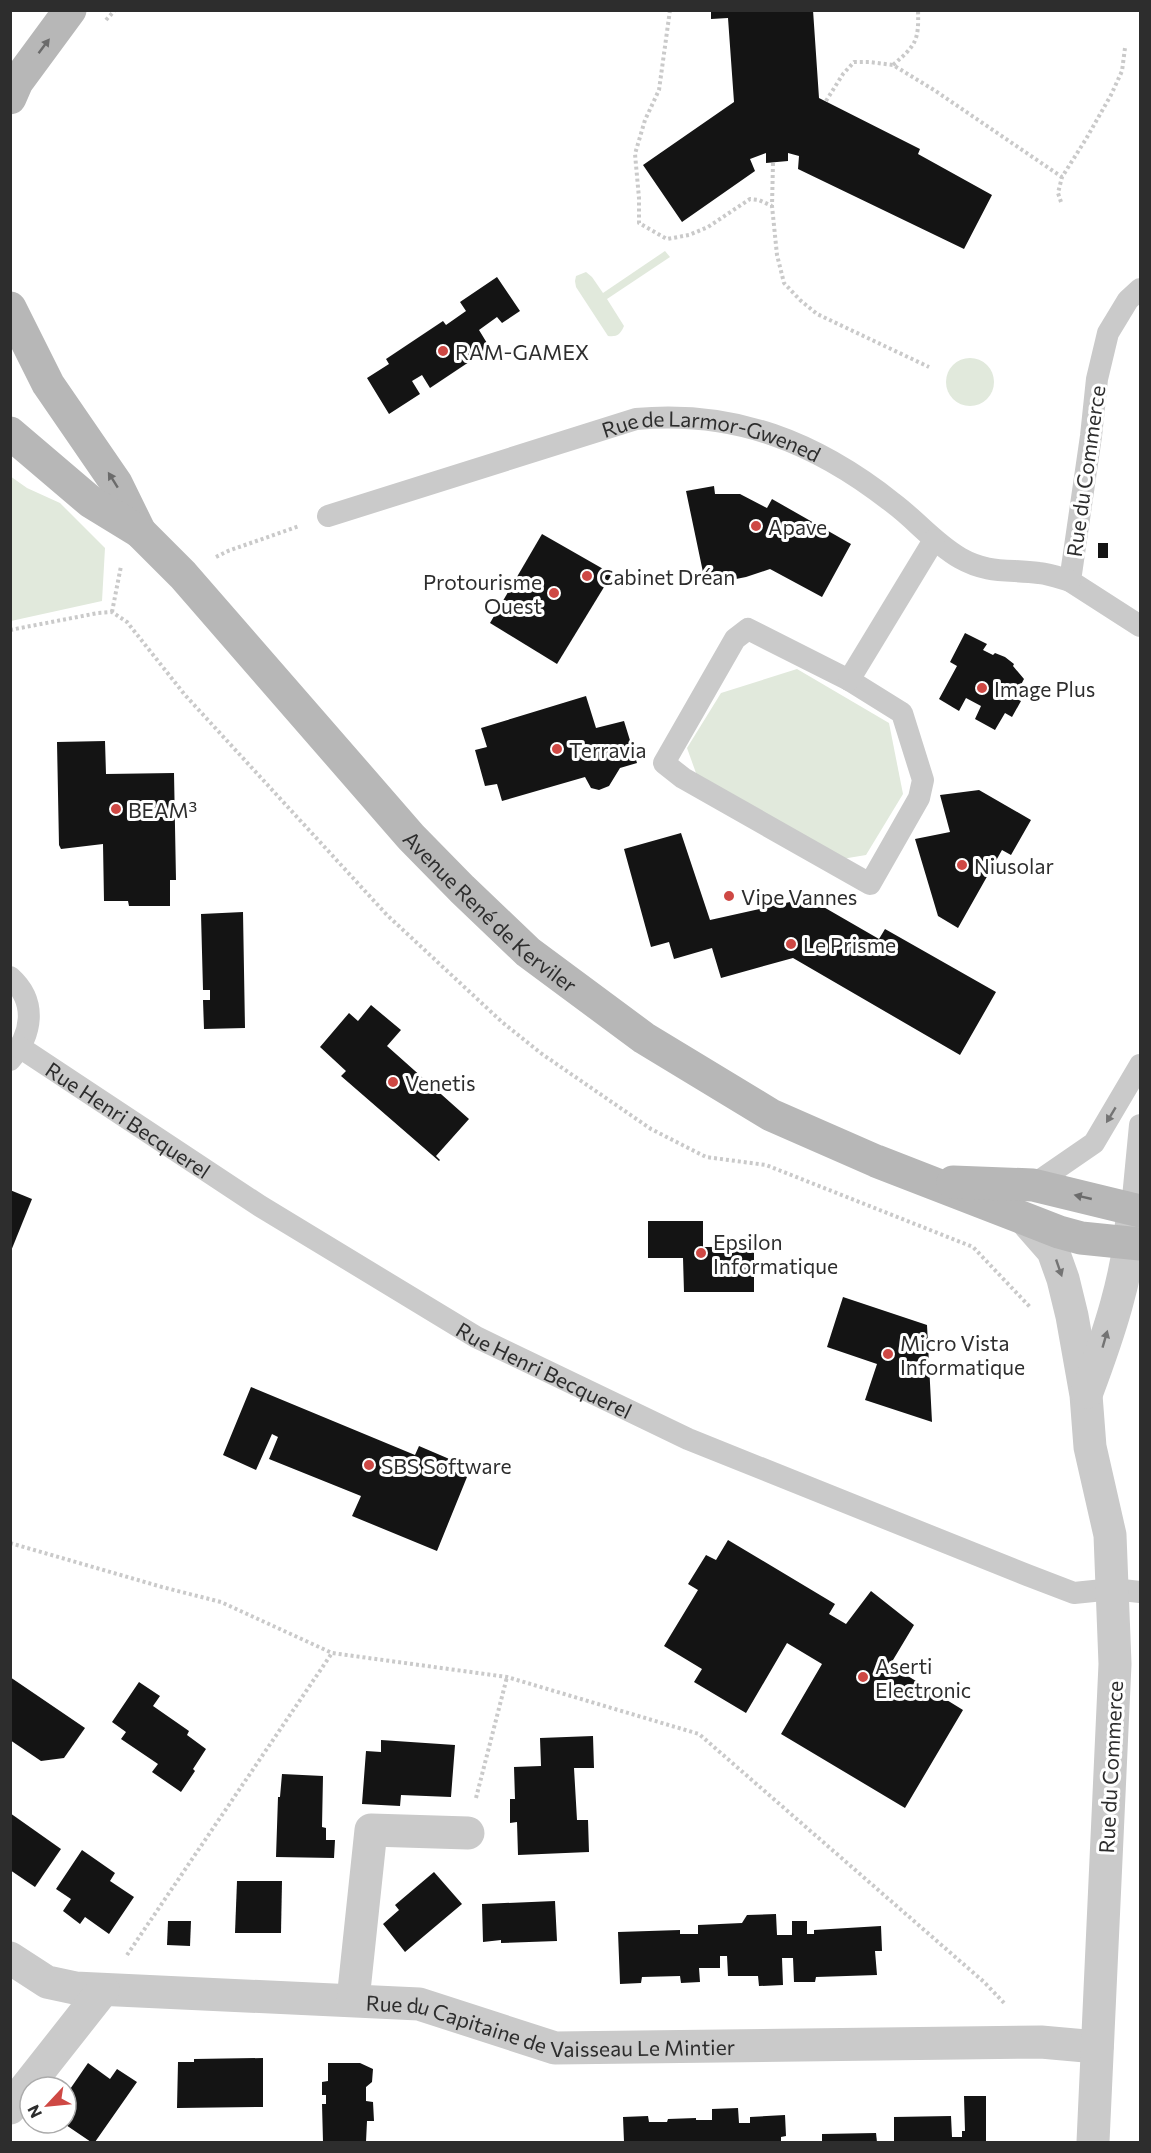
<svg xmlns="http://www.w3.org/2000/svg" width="1151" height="2153" viewBox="0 0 1151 2153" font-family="Commissioner,sans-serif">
<rect width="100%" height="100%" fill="#fff"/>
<g fill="#e1e9dc">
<path d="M665,251L670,257L607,299L624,326C620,335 617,337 608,336L576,287L575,281L576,276L586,272L592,277L603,293Z"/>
<circle cx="970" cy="382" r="24"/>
<path d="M10,476L27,488L60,503L105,548L102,601L11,621Z"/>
<path d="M797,669L889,723L903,794L866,855L830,861L701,787L687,748L721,693Z"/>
</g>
<g fill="#141414">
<path d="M711,10H813L819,98L920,149L918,154L992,195L964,249L798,169L799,156L788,153V161L766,163V153L750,159L755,171L682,222L643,165L734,102L728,18L711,19Z"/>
<path d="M497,277L520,311L502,323L497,317L479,330L490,348L430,388L422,375L412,381L420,394L389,414L367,378L389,364L386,359L443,321L446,325L466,311L460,302Z"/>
<path d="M714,486L715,494H740L767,508L772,499L851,544L822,597L770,569L746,577L731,580L724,573L704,577L686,491Z"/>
<path d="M542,534L612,574L557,664L490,623Z"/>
<rect x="1098" y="543" width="10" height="15"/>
<path d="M965,633L987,644L983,650L993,655L995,653L1005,657L1014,664L1013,666L1024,679L1014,698L1021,701L1012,717L1005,713L995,730L975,719L981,706L966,698L959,711L939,699L957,666L950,662Z"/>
<path d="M586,696L596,728L624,721L637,763L620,768L609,786L599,790L591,788L585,777L502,801L497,784L485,786L475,750L487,747L481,728Z"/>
<path d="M105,741L106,774L174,773L176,880H170V906H129L128,901H104L103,844L61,849L59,845L57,742Z"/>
<path d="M979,790L1031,820L1011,855L1002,850L958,928L938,916L915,839L950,832L940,795Z"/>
<path d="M681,833L710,920L808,898L879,939L885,929L996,992L960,1055L793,958L721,978L712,948L674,959L669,942L651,947L624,849Z"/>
<path d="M243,912L245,1028L204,1029L203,1000H210V990H203L201,914Z"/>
<path d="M371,1005L401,1030L387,1046L469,1119L436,1156L440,1160L439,1161L341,1076L346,1071L320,1047L349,1013L358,1021Z"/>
<path d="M10,1190L32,1199L11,1251H10Z"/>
<path d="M648,1221H703V1247H754V1292H684L683,1258H648Z"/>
<path d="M843,1297L927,1325L932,1422L865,1400L877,1364L827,1347Z"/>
<path d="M251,1387L415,1455L419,1446L454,1461L450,1470L467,1477L437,1551L352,1516L361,1496L269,1459L278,1437L272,1434L256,1470L223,1455Z"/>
<path d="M728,1540L835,1604L829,1614L846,1624L871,1591L914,1625L890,1665L963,1710L905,1808L781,1734L822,1664L787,1643L746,1713L694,1682L702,1669L664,1646L698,1590L688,1584L706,1555L716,1560Z"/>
<path d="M10,1677L85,1728L64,1758L41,1761L10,1740Z"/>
<path d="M139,1682L160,1696L153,1706L189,1731L187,1735L206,1749L193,1769L195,1771L181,1792L152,1772L158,1764L121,1739L126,1732L112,1722Z"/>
<path d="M593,1736L594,1768H574L577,1820H588L589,1852L518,1855L517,1822L510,1823V1799H515L514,1767L541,1766L540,1738Z"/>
<path d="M381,1740L455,1745L451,1797L401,1795L400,1806L362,1804L366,1751L381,1752Z"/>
<path d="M282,1774L323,1776L322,1827L326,1828V1840H335L334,1858L276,1857L278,1797H280Z"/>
<path d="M10,1813L61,1849L35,1887L10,1870Z"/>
<path d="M82,1850L115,1873L110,1881L134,1897L109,1934L85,1917L80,1924L63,1911L71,1899L56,1889Z"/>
<path d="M434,1872L462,1904L405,1952L383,1924L399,1910L395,1905Z"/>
<path d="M237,1881H282L281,1933H235Z"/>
<path d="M555,1901L557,1941L501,1943V1940L483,1942L482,1904Z"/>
<path d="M776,1914L777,1935H792V1921H807V1934H814V1930L881,1926L882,1951H875L877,1975L816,1977L815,1982H794L793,1958H782L783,1985L759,1986L758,1976H728L727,1956H720V1968H699L700,1982L681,1983L680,1976L642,1977L641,1983L620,1984L618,1932L680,1930V1934H698V1925L742,1923L747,1915Z"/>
<path d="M168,1921H191L190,1946L167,1945Z"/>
<path d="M263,2058V2107L177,2108L178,2062H194V2059Z"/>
<path d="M88,2063L110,2079L117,2069L137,2082L95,2142H91L63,2123H66V2095Z"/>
<path d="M328,2063H360L373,2069L372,2082L366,2087V2101L373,2102L374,2121H367L366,2142H323L322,2104H326V2095H322V2082L328,2081Z"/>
<path d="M964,2096H986V2142H894V2117L951,2116L952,2137H962V2131H965Z"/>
<path d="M738,2108L739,2123H750V2117L785,2115L786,2136L781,2137V2142H624L623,2117L648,2116L649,2122H667L668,2119L696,2118V2120H712V2109Z"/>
<path d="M876,2133L877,2142H822V2134Z"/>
</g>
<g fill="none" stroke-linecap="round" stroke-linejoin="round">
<g stroke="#cacaca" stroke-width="4" stroke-dasharray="3 3" stroke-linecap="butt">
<path d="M670,10L659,90L645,120L635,154L639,198V223L667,239L689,235L708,227L750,199L759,200L772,206"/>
<path d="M106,20L115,10"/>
<path d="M893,65C916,45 919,41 918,10"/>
<path d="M826,101L843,74L854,62H869L893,65L934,90L1062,177"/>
<path d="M773,163L772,206L777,255L784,283L800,300L817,314L929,367"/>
<path d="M1061,202L1058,193L1062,177L1086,139L1111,95L1122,71L1125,48"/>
<path d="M216,557L228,551L299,526"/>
<path d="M112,612L121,566"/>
<path d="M10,630L98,613L112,612L127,622L185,695L387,915L502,1022L542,1054L651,1129L706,1157L766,1165L973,1247L1030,1307"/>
<path d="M10,1543L162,1587L221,1602L332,1653L507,1677L699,1734L984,1982L1006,2005"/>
<path d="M476,1798L507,1677"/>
<path d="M127,1955L332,1653"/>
</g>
<g stroke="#cacaca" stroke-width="22">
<path d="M1140,289L1128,300L1108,333L1097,379L1091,436L1070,581L1140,626"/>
<path id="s1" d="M328,516L636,419C735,410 816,442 893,503C916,520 934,543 960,558C988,574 1009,569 1039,573C1050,574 1060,578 1070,581"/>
<path d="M748,629L849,680L902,713L923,780L919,798L870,884L683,778L664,763L735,639Z"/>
<path d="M849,680L934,540"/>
<path d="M10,977C38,1002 32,1035 10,1060"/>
<path id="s2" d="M21,1048L260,1206L476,1337L688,1439L1027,1575L1074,1593L1113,1589L1140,1592"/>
<path d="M1033,1185L1094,1143L1140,1065"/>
<path d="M1132,1208L1140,1125"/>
</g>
<g stroke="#cacaca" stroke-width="33">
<path id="s3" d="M10,1958L47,1982L75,1988L419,2004L555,2048L1041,2042L1097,2047"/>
<path d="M353,2000L371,1830L468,1833"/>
<path d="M10,2108L103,1990"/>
</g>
<g stroke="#cacaca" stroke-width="33">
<path d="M1026,1220L1053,1251L1063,1279L1072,1316L1086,1395L1090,1447L1110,1535L1115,1664L1093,2142"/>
<path d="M1087,1392C1108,1336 1129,1275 1132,1216"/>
</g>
<g stroke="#b7b7b7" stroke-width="33">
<path d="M10,98L17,82L70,10"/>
<path d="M10,308L48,384L116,483L140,532"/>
<path id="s4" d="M10,433L91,502L140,532L183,575L411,837L462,889L528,952L644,1038L771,1115L876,1161L1059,1232L1081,1238L1140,1244"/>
<path d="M953,1182L1033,1185L1140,1211"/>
</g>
</g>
<defs><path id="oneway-solid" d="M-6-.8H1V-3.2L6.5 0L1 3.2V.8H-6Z" transform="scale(1.5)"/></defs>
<g fill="#6b6b6b">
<use href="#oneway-solid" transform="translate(44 46) rotate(-53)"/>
<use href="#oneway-solid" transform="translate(113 480) rotate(-122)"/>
<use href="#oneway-solid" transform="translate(1083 1197) rotate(-167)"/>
</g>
<g fill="#747474">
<use href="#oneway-solid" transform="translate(1111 1115) rotate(121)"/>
<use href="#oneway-solid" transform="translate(1059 1268) rotate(71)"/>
<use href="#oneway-solid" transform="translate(1105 1339) rotate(-74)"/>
</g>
<g fill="#ce4844" stroke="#fff" stroke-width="2">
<circle cx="443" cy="351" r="6"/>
<circle cx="756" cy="526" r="6"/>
<circle cx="587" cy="576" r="6"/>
<circle cx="554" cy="593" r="6"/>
<circle cx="982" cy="688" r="6"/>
<circle cx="557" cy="749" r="6"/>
<circle cx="116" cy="809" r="6"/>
<circle cx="962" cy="865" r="6"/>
<circle cx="729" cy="896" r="6"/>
<circle cx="791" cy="944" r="6"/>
<circle cx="393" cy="1082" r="6"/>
<circle cx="701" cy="1253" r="6"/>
<circle cx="888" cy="1354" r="6"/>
<circle cx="369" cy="1465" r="6"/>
<circle cx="863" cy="1677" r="6"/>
</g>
<g text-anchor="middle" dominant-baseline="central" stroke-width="6" stroke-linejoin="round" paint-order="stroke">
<g font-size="21" fill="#2d2d2d" stroke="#fff" text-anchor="start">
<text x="455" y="351">RAM-GAMEX</text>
<text x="768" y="526">Apave</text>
<text x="599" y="576">Cabinet Dréan</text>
<text x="542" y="581" text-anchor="end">Protourisme<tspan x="542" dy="24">Ouest</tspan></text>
<text x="994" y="688">Image Plus</text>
<text x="569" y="749">Terravia</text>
<text x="128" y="809">BEAM³</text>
<text x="974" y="865">Niusolar</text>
<text x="741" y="896">Vipe Vannes</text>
<text x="803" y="944">Le Prisme</text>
<text x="405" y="1082">Venetis</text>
<text x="713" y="1241">Epsilon<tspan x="713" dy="24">Informatique</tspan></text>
<text x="900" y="1342">Micro Vista<tspan x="900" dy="24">Informatique</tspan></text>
<text x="381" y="1465">SBS Software</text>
<text x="875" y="1665">Aserti<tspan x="875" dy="24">Electronic</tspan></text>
</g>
<g font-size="21" fill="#2d2d2d" stroke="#fff">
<text stroke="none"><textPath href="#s1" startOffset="400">Rue de Larmor-Gwened</textPath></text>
<text transform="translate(1085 471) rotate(-82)">Rue du Commerce</text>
<text stroke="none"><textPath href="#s4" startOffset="681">Avenue René de Kerviler</textPath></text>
<text stroke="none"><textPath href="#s2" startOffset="129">Rue Henri Becquerel</textPath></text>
<text stroke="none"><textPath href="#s2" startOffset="615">Rue Henri Becquerel</textPath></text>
<text transform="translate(1110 1767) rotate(-87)">Rue du Commerce</text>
<text stroke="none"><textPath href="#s3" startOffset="552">Rue du Capitaine de Vaisseau Le Mintier</textPath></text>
</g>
</g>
<rect width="1151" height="2153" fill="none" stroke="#2d2d2d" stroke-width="24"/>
<g transform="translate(48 2105) rotate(244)"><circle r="28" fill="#ffffff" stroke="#ababab" stroke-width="1.5"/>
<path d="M0-4.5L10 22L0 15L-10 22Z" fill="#ce4844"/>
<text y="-9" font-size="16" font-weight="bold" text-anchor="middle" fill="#2d2d2d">N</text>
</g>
</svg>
